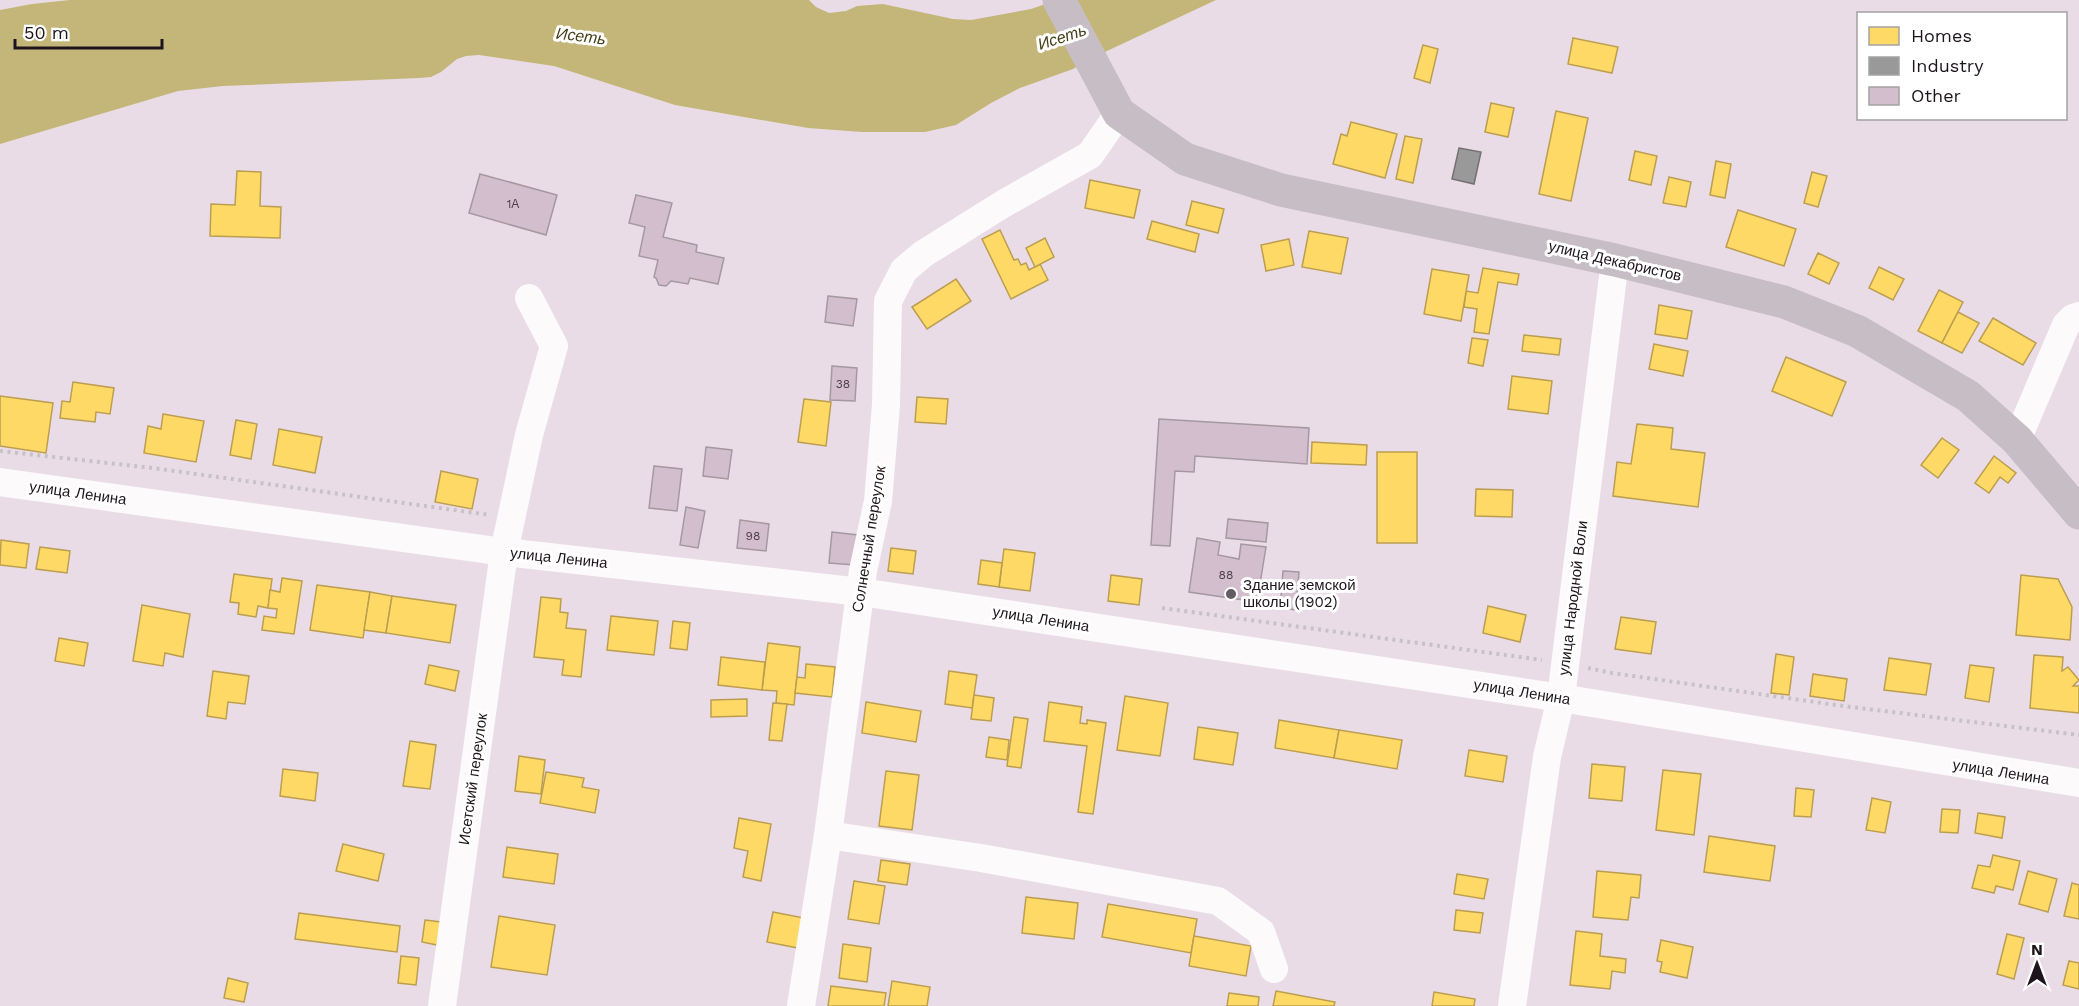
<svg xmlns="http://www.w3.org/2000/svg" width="2079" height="1006" viewBox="0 0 2079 1006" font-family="'Work Sans',sans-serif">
<rect width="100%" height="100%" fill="#eadce6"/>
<path fill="#c4b678" d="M70,0H809L816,7L829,13L846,11L857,6L883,4L953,19L971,20L1031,9L1057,0H1216L1092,58L1073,69L1020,88L991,103L956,125L925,132H862L808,128L675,105L554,66L479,55L466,56L457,59L441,72L431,77L419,78L223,86L178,91L0,144V10L32,4Z"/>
<g fill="#ffd966" stroke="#bc9e50" stroke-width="1.5">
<path d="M1573,38L1618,47L1612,73L1568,64Z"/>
<path d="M1423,45L1438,49L1430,83L1414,78Z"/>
<path d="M1491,103L1514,108L1508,137L1485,132Z"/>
<path d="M1556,111L1588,118L1571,201L1539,194Z"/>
<path d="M1351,122L1397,134L1385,178L1333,164L1341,134L1347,136Z"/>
<path d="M1405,136L1422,139L1413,183L1396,179Z"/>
<path d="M1635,151L1657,156L1651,185L1629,180Z"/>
<path d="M1716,161L1731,164L1725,198L1710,195Z"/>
<path d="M237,171L261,172L260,206L281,207L280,238L210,236L211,204L235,205Z"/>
<path d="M1812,172L1827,176L1818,207L1804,203Z"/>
<path d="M1669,177L1691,182L1686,207L1663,203Z"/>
<path d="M1090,180L1140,190L1134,218L1085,208Z"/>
<path d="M1192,201L1224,209L1218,233L1186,225Z"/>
<path d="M1738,210L1796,229L1784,266L1726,247Z"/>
<path d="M1152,221L1199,234L1195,252L1147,239Z"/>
<path d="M1000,230L1014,260L1018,259L1021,265L1026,263L1029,270L1040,264L1048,280L1011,299L982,239Z"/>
<path d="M1309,231L1348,238L1341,274L1302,267Z"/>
<path d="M1045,238L1054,257L1035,267L1026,248Z"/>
<path d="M1289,239L1294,265L1266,271L1261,245Z"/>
<path d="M1818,253L1839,263L1829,284L1808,274Z"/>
<path d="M1879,267L1904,279L1893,300L1869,288Z"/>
<path d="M1483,268L1519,274L1517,285L1498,282L1489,334L1474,332L1477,309L1464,307L1466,291L1478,293Z"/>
<path d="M1432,269L1469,275L1461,321L1424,314Z"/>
<path d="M956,279L971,301L927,329L912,307Z"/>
<path d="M1939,290L1963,302L1942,343L1918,331Z"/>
<path d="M1659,305L1692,311L1687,339L1655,334Z"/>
<path d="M1958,312L1979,323L1962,353L1942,343Z"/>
<path d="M1993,318L2036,343L2023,365L1979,341Z"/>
<path d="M1524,335L1561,339L1559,355L1522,351Z"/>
<path d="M1472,338L1488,340L1483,366L1468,363Z"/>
<path d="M1654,344L1688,351L1683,376L1649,369Z"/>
<path d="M1786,357L1846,382L1832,416L1772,391Z"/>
<path d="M1512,376L1552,381L1548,414L1508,409Z"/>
<path d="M73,382L114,388L110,414L96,412L95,422L60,418L62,401L70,402Z"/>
<path d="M0,396L53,403L46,453L0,446Z"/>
<path d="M917,397L948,399L946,424L915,422Z"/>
<path d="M804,399L831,402L826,446L798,442Z"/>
<path d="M163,414L204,421L196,462L144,453L148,426L161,429Z"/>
<path d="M236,420L257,424L251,459L230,455Z"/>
<path d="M1637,424L1673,428L1671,449L1705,453L1698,507L1613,496L1617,462L1631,464Z"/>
<path d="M279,429L322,437L315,473L273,465Z"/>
<path d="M1942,438L1959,450L1938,478L1921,465Z"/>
<path d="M1312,442L1367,445L1366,465L1311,463Z"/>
<rect x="1377" y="452" width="40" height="91"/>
<path d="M1994,456L2016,473L2008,483L2000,477L1989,493L1975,483Z"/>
<path d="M441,471L478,479L472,509L435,502Z"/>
<path d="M1476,489L1513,490L1512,517L1475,516Z"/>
<path d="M1,540L29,544L26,568L0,565Z"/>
<path d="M40,547L70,551L67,573L36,569Z"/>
<path d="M891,548L916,551L913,574L888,571Z"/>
<path d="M1004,549L1035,553L1030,591L999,587Z"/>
<path d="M981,560L1002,563L999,587L978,584Z"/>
<path d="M234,574L272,579L268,608L258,606L256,617L238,614L239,603L230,602Z"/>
<path d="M1111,575L1142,579L1139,605L1108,601Z"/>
<path d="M2021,575L2058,579L2072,607L2070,640L2016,635Z"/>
<path d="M282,578L302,581L294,634L262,630L264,616L276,618L277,609L268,608L270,590L280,592Z"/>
<path d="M317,585L370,592L363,638L310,630Z"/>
<path d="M370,592L392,596L386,633L364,630Z"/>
<path d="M392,596L456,605L450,643L386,633Z"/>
<path d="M541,597L561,599L560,612L568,613L566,628L586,630L581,677L562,675L564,660L534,657Z"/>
<path d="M142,605L190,614L183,657L165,653L163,666L133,661Z"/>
<path d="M1488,606L1526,615L1520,642L1483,633Z"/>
<path d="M611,616L658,621L654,655L607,650Z"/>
<path d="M1621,617L1656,622L1651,654L1615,649Z"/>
<path d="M673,621L690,623L687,650L670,648Z"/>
<path d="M59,638L88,643L84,666L55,661Z"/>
<path d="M768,643L800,647L794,705L776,703L777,691L762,690Z"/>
<path d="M1776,654L1794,657L1789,695L1771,693Z"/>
<path d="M2034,655L2063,657L2062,671L2068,667L2079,680L2073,686H2079V713L2030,708Z"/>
<path d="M721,657L765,662L762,690L718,685Z"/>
<path d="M1889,658L1931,664L1926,695L1884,690Z"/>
<path d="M806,664L835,667L832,697L795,693L797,677L805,678Z"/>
<path d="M429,665L459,671L455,691L425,684Z"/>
<path d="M1970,665L1994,668L1989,702L1965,698Z"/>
<path d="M213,671L249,676L245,704L228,702L226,719L207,716Z"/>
<path d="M949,671L977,675L972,708L945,704Z"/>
<path d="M1813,674L1847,679L1844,701L1810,696Z"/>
<path d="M974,695L994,698L991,721L971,719Z"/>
<path d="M1125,696L1168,703L1160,756L1117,750Z"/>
<path d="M747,699V716L711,717V700Z"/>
<path d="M866,702L921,711L916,742L862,733Z"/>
<path d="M1049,702L1082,707L1080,723L1087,724V720L1106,723L1093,814L1078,812L1087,746L1044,741Z"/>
<path d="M773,703L787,704L782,741L769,740Z"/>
<path d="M1014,717L1028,719L1021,768L1007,766Z"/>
<path d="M1279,720L1339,730L1334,758L1275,748Z"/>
<path d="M1198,727L1238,733L1233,765L1194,759Z"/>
<path d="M1339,730L1402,740L1397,769L1334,758Z"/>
<path d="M989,737L1009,740L1007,760L986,757Z"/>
<path d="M410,741L436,745L430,789L403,786Z"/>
<path d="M1469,750L1507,756L1503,782L1465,776Z"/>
<path d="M519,756L545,760L541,794L515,791Z"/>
<path d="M1592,764L1625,767L1622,801L1589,798Z"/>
<path d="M283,769L318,773L315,801L280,796Z"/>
<path d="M1663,770L1701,774L1694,835L1656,830Z"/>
<path d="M886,771L919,775L912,830L879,826Z"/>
<path d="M546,772L584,778L582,787L599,790L595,813L540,803Z"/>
<path d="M1796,788L1814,790L1811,817L1794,816Z"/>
<path d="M1872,798L1891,802L1885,833L1866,830Z"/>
<path d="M1942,809L1960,810L1958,833L1940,832Z"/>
<path d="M1978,813L2005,817L2002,838L1975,833Z"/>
<path d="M739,818L771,824L761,881L743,877L748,851L734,848Z"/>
<path d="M1709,836L1775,846L1770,881L1704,872Z"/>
<path d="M343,844L384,854L378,881L336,871Z"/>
<path d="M507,847L558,854L554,884L503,877Z"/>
<path d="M1993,855L2020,861L2013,890L1996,886L1994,893L1972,888L1978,865L1990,867Z"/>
<path d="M881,860L910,864L907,885L878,881Z"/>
<path d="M1597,871L1641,875L1639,898L1631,897L1628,920L1593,917Z"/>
<path d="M2028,871L2057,879L2048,912L2019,904Z"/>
<path d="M1457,874L1488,879L1484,899L1454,894Z"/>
<path d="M854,881L885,886L879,924L848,919Z"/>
<path d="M2072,883L2079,885V919L2064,916Z"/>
<path d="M1026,897L1078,903L1074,939L1022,933Z"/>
<path d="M1108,904L1197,919L1191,953L1102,937Z"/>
<path d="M1456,910L1483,913L1480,933L1454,930Z"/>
<path d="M773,912L804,918L798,948L767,942Z"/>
<path d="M299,913L400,926L397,952L295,939Z"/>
<path d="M499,916L555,925L547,975L491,967Z"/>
<path d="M425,920L441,922L437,945L422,942Z"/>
<path d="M1576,931L1602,934L1600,956L1626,959L1625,973L1612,971L1610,989L1570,985Z"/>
<path d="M2007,934L2024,938L2014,979L1997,974Z"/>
<path d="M1194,936L1251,946L1246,976L1189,966Z"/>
<path d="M1661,940L1693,947L1687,978L1660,972L1662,962L1657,961Z"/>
<path d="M843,944L871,948L867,982L839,978Z"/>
<path d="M401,956L419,958L416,985L398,983Z"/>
<path d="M2069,961L2079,963V989L2063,985Z"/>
<path d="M228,978L248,983L244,1002L224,998Z"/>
<path d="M892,981L930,987L927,1006H888Z"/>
<path d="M831,986L886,993L884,1006H828Z"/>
<path d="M1276,991L1335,1002L1334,1006H1273Z"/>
<path d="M1434,992L1475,999L1474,1006H1432Z"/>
<path d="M1229,993L1259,997L1258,1006H1227Z"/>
</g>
<path fill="#999" stroke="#747174" stroke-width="1.5" d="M1459,148L1481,152L1474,184L1452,179Z"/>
<g fill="#d3becd" stroke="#a499a1" stroke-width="1.5">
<path d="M480,174L557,195L546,235L469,213Z"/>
<path d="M636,195L672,203L663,237L697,245L696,252L724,258L718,284L690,278L688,284L671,281L666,286L659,285L656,278L654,277L658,260L639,256L645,227L629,223Z"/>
<path d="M828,296L857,299L853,326L825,322Z"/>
<path d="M832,366L857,368L855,401L830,400Z"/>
<path d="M1159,419L1309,428L1307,464L1195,456L1194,472L1175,471L1170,546L1151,545Z"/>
<path d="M706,447L732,450L728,479L703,476Z"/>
<path d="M654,466L682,469L677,511L649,508Z"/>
<path d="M686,507L705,511L698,548L680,545Z"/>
<path d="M1228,519L1268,523L1266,542L1226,538Z"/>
<path d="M740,520L769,524L766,551L737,548Z"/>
<path d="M832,532L858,535L855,565L829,563Z"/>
<path d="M1197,538L1220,542L1218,555L1239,559L1241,544L1266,547L1257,602L1189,592Z"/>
<path d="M1283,571L1299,572L1296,610L1280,608Z"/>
</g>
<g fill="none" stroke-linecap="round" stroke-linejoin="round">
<g stroke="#c7c2c6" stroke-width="4" stroke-dasharray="3 4.5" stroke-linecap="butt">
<path d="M0,451L153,468L490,515"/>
<path d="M1162,608L1542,660"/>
<path d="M1588,668L1612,673L1843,706L2079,735"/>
</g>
<g stroke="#fcfafb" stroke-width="28">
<path d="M2017,440L2066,325L2073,318L2079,316"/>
<path d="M0,482L504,552L861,592L1561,698L2079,783"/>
<path d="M828,835L981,858L1218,901L1261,932L1274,969"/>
<path d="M442,1006L504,552L529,435L554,346L529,298"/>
<path d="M801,1006L828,835L863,571L878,501L886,405L888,301L904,270L923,254L1003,204L1090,155L1119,113"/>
<path d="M1512,1006L1547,757L1561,698L1615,260"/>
</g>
<path stroke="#c7bec5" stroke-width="33" d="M1059,0L1119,113L1185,159L1281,190L1615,260L1784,302L1857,331L1968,396L2017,440L2079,513"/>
</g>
<circle fill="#655b63" stroke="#fff" stroke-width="2" cx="1231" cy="594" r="6"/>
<g text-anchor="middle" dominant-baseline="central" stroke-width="6" stroke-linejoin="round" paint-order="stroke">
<g font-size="12" fill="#4b3f48">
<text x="513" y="204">1А</text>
<text x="843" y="384">38</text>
<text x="753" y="536">98</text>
<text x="1226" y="575">88</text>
</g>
<g font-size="15" fill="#1e151c" stroke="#fff">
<text transform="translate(1615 261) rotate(13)">улица Декабристов</text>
<text transform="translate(78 493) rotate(8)">улица Ленина</text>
<text transform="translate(869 539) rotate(-81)">Солнечный переулок</text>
<text transform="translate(559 558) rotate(6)">улица Ленина</text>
<text transform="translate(1573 598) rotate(-83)">улица Народной Воли</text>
<text transform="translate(1041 619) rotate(9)">улица Ленина</text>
<text transform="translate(1522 692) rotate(9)">улица Ленина</text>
<text transform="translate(2001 772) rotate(9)">улица Ленина</text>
<text transform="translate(473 779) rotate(-82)">Исетский переулок</text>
</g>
<g font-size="15" fill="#1e151c" stroke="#fff" text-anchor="start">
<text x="1243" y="585">Здание земской<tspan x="1243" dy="17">школы (1902)</tspan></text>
</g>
<g font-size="16" font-style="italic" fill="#433e16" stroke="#fff">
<text transform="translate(581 36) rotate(7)">Исеть</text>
<text transform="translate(1062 37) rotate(-18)">Исеть</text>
</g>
</g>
<rect x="1857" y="12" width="210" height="108" fill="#ffffff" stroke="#a5a1a4" stroke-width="1.5"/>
<rect x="1869" y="27" width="30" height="18" fill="#ffd966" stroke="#a5a1a4" stroke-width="1.5"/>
<text x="1911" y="42" font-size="18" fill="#1e151c">Homes</text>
<rect x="1869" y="57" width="30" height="18" fill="#999999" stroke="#a5a1a4" stroke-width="1.5"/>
<text x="1911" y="72" font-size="18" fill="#1e151c">Industry</text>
<rect x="1869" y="87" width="30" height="18" fill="#d3becd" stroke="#a5a1a4" stroke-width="1.5"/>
<text x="1911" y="102" font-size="18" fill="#1e151c">Other</text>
<g transform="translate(2037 964)" stroke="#ffffff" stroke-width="4.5" paint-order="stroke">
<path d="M0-4.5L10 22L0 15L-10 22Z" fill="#1e151c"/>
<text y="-9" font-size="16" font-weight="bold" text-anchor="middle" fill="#1e151c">N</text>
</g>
<path d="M15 39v9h147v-9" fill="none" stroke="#1e151c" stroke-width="3"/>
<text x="24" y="39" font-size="18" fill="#1e151c" stroke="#ffffff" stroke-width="4.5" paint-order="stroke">50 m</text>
</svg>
